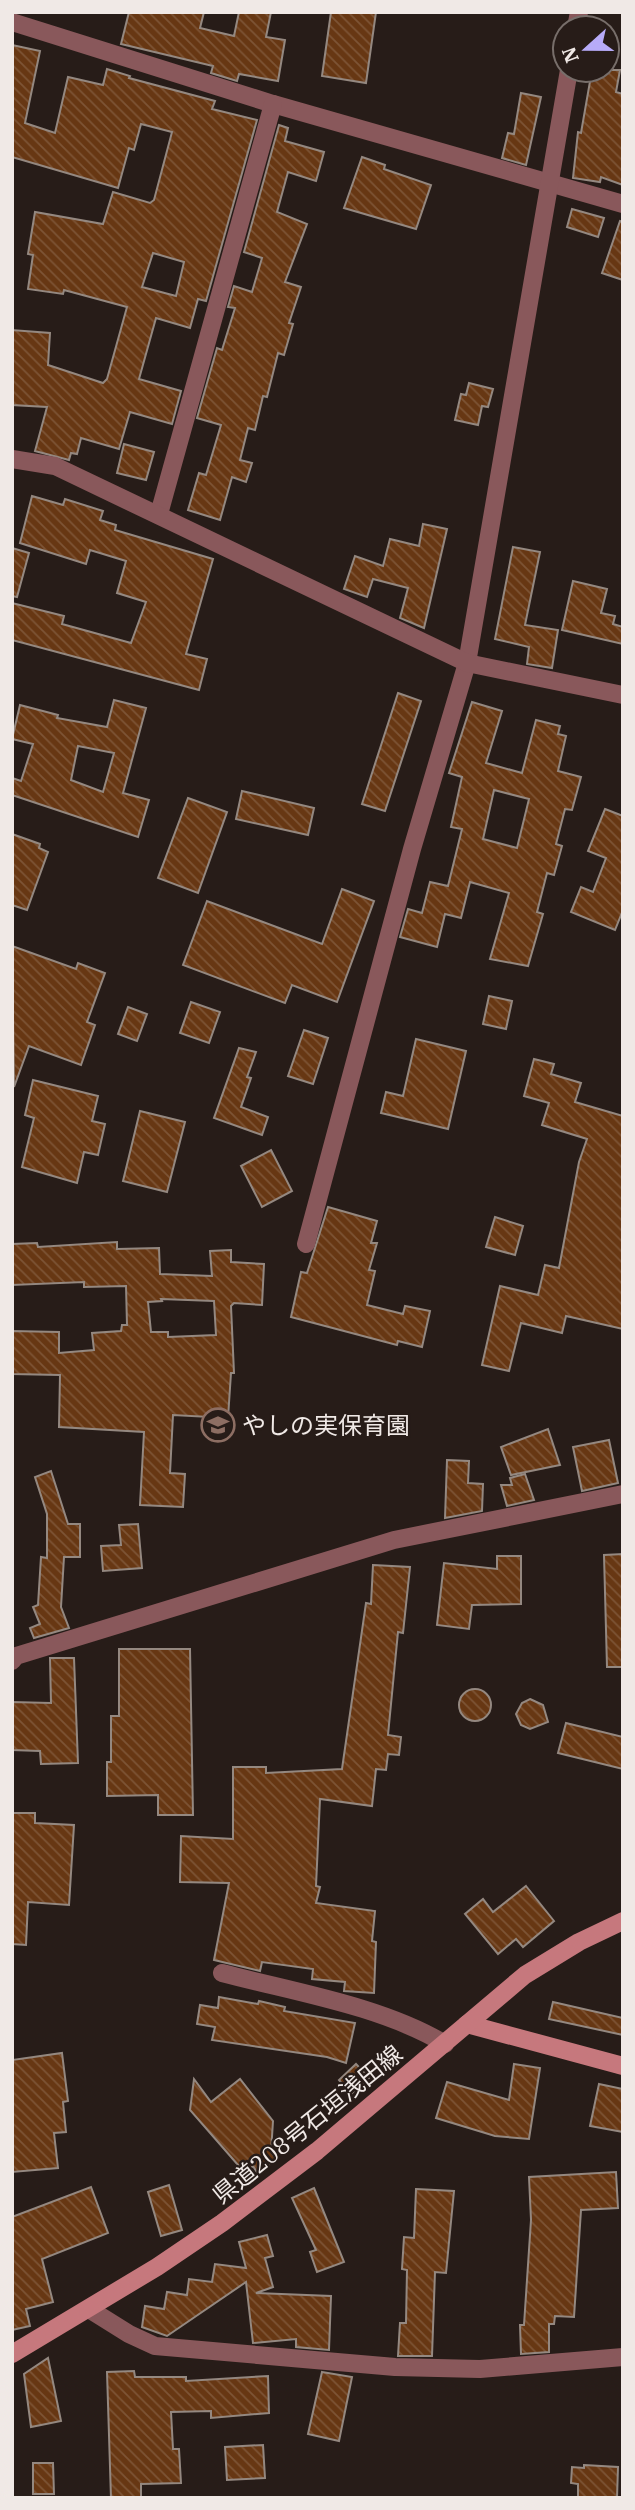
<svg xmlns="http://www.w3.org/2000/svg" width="635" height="2510" viewBox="0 0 635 2510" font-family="'IBM Plex Serif','Noto Sans JP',serif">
<defs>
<pattern id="building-back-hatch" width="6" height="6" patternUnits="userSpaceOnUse" patternTransform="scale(1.75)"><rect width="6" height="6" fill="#673713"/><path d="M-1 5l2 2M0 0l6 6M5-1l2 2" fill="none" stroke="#7d5435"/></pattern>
</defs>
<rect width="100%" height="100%" fill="#271c18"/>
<g fill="url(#building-back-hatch)" stroke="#948880" stroke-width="2" fill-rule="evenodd">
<path d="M129,12H204L200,28L234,36L239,12H271L266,37L285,40L278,81L239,74L237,81L211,73L213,66L121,44Z"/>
<path d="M331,12H376L366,83L322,76Z"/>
<path d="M12,45L40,51L25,123L55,133L68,77L103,85L107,69L130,76L129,78L215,101L212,109L257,120L206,301L198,299L190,328L156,318L139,379L181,391L172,424L130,412L119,449L81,438L77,454L71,453L69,460L35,451L47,407L12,405V330L50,333L48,365L103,383L107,379L127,307L64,290L63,294L28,289L33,255L28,254L35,212L103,224L113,192L150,203L154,200L172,132L141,124L134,150L129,148L118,188L12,157ZM153,253L184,262L176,296L142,287Z"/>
<path d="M592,70H620L616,92L623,94V185L601,177L600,182L573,178L578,132L581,133Z"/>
<path d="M521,93L541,97L526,165L502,158L508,133L514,134Z"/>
<path d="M279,125L288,128L285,141L324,152L316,181L288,172L277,212L307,224L285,282L301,287L289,323L293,324L284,355L278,353L267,397L263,396L255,430L248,428L240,460L252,463L246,482L232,477L220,520L188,510L199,473L206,475L221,425L197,418L217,348L222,350L235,308L228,307L234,286L252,292L262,258L244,252Z"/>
<path d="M362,157L385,165L384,169L431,185L416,229L344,208Z"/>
<path d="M572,209L604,218L598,237L567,227Z"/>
<path d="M620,221L623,222V280L602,273Z"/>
<path d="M469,383L493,389L488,407L482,406L478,425L455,420L461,394L466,395Z"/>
<path d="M124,444L154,452L146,480L117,473Z"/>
<path d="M32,496L63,505L65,499L103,511L100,520L116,525L115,530L213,559L186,654L207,659L199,690L12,640V603L64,616L62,624L131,643L146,602L117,593L126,561L90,550L86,564L20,543Z"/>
<path d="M423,524L447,529L424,628L400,618L408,588L373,579L367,597L344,589L355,556L383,566L390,539L419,546Z"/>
<path d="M513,547L540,552L525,625L558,630L552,668L527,664L529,647L495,639Z"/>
<path d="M12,548L29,553L17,597L12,596Z"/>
<path d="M573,581L607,589L601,613L615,616L613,624L623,627V644L562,630Z"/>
<path d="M398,693L421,701L385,811L362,804Z"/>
<path d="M114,700L146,708L123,793L149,800L138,837L12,795V778L21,781L33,744L12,739L20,705L58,715L57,718L107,727ZM78,746L114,753L103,792L71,780Z"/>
<path d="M472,702L502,711L486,763L522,773L536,720L560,726L558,734L566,736L558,771L581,777L572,810L565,809L556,844L562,846L554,875L547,873L537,912L543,914L528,966L490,959L509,893L470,882L461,918L445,914L437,947L400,937L408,909L422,913L430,882L448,886L462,829L451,827L462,777L449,773ZM494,790L529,799L517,848L483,839Z"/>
<path d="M242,791L314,808L308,835L236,819Z"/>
<path d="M188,798L227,812L198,893L158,878Z"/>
<path d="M605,809L623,816V910L615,930L571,912L581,887L593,892L606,858L588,851Z"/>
<path d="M12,834L40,844L39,848L48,852L27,910L12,905Z"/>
<path d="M342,889L374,901L337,1002L292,985L285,1003L183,965L207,901L322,944Z"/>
<path d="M12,946L76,969L78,963L105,973L87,1022L95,1025L81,1065L29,1046L14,1087Z"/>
<path d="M489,996L512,1001L506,1029L483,1024Z"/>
<path d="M191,1002L220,1012L209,1043L180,1033Z"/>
<path d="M128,1007L147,1014L137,1041L118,1034Z"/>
<path d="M304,1030L328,1038L313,1084L288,1076Z"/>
<path d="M416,1039L466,1051L448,1129L381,1113L386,1092L403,1096Z"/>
<path d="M239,1048L256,1052L247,1077L251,1078L241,1107L268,1117L262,1135L214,1118Z"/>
<path d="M534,1059L554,1064L551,1074L581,1083L575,1102L623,1116V1329L566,1316L562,1333L521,1323L509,1371L482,1365L500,1286L538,1295L545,1265L559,1268L579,1162L587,1139L542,1125L549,1103L524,1096Z"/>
<path d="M33,1080L98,1096L92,1121L105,1124L98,1155L84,1152L77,1183L22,1167L34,1118L25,1115Z"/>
<path d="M140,1111L185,1122L167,1192L123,1181Z"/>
<path d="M271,1150L292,1191L262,1207L241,1166Z"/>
<path d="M328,1207L377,1221L371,1243H377L369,1270L375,1271L367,1305L403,1314L405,1306L430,1311L422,1347L398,1341L397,1345L291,1317L301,1272L307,1273Z"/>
<path d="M495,1217L523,1226L515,1255L486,1247Z"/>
<path d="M117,1242V1249L159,1248L160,1274L212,1276L210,1251L231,1250V1262L264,1264L262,1305L234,1303L231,1306L234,1373H231L228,1418L173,1415L170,1473L185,1474L183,1507L140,1505L144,1432L59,1427L60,1375L12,1374V1331L59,1332V1353L94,1350L92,1333L121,1331L122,1325H127L126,1286L84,1287V1282L12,1285V1244L37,1243L38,1247ZM161,1299L214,1301L216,1335L168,1337V1332H151L148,1302L162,1301Z"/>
<path d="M548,1429L560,1465L511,1475L501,1447Z"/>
<path d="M609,1440L618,1483L582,1491L573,1447Z"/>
<path d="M447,1460L469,1461L468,1483L483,1484L482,1511L445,1518Z"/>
<path d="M51,1471L68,1524H80V1557H64L61,1607L69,1628L34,1638L30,1628L40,1624L33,1607L38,1605L41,1557L47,1558V1514L35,1477Z"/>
<path d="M525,1474L534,1500L507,1506L501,1485H512L510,1478Z"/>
<path d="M138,1524L142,1568L103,1571L101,1546L121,1545L119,1525Z"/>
<path d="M623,1554V1667H607L604,1555Z"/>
<path d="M497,1556H521V1604L472,1605L469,1629L437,1625L444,1563L497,1569Z"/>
<path d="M373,1565L410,1567L403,1633L398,1632L388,1735L401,1737L399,1755L388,1754L386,1770L376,1769L372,1806L320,1799L316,1886L320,1887L316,1903L375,1911L372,1941L376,1942L374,1993L344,1991L345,1982L312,1979L313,1969L262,1962L260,1971L214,1960L229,1883L180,1882L181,1836L233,1839V1767H266V1773L342,1769L366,1603L371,1604Z"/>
<path d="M119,1649H190L193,1815H158V1795L107,1796V1762H111V1716H119Z"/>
<path d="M50,1658H74L78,1763L41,1764L40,1751L12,1750V1702L51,1703Z"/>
<circle cx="475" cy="1705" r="16"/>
<path d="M530,1699L543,1705L548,1722L530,1729L521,1725L516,1714L522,1703Z"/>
<path d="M566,1723L623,1737V1769L558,1753Z"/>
<path d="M12,1813H35V1823L74,1825L69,1905L28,1902L26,1945L12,1944Z"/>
<path d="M526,1886L554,1921L523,1947L516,1939L498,1954L465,1914L483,1899L493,1912Z"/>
<path d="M219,1997L258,2004L259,2001L285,2007L284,2011L355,2023L346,2063L327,2057L212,2040L215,2027L197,2024L200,2005L218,2008Z"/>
<path d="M553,2002L623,2018V2035L549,2019Z"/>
<path d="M62,2053L68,2101L63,2102L66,2132L54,2133L58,2168L12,2172V2060Z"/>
<path d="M356,2064L369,2078L351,2094L339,2080Z"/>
<path d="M514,2064L540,2068L529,2139L495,2136L436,2118L447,2082L509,2100Z"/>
<path d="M194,2079L211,2102L240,2079L273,2121L271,2152L276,2159L258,2174L253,2166L245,2173L190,2110Z"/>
<path d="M599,2084L623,2089V2132L590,2126Z"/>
<path d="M616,2172L618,2208L581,2210L574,2317L555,2316L554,2324H549V2352L521,2354L520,2325H524L531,2220L529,2177Z"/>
<path d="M169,2185L182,2230L161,2236L148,2192Z"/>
<path d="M91,2187L108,2233L42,2259L53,2302L26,2309L30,2326L12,2330V2217Z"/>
<path d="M314,2188L344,2262L317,2272L310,2252L316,2250L292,2198Z"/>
<path d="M416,2189L454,2191L446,2273L435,2272L432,2356H398L400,2323H406L407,2270L402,2269L404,2237L414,2238Z"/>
<path d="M267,2235L273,2256L265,2258L273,2287L256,2293L331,2296L329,2350L296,2347V2339L253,2343L246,2282L167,2336L142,2327L145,2306L164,2309L167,2292L187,2295L189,2279L212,2282L215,2264L246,2268L239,2242Z"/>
<path d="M48,2358L61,2421L31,2427L24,2374Z"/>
<path d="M134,2371L135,2377H186V2381L268,2376L269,2413L211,2418V2411L171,2412L173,2449H179L181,2483L141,2484V2498H111L107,2372Z"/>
<path d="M322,2372L352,2377L339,2441L308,2434Z"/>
<path d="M263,2445L265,2478L227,2480L225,2447Z"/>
<path d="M33,2463H53L54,2494H33Z"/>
<path d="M584,2465L618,2467L617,2498H578V2484L571,2483L572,2467L584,2468Z"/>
</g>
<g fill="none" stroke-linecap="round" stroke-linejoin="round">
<g stroke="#89585b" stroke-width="18">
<path d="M12,22L273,104L623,204"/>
<path d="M576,28L579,12"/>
<path d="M159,514L273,104"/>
<path d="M306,1244L412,849L467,663L569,70"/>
<path d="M12,1661L16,1656L394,1540L623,1494"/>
<path d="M222,1973C294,1992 382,2006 445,2044"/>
<path d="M89,2309L129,2334L155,2346L395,2367L480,2369L623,2357"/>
</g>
<path stroke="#89585b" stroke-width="18" d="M12,459L55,466L467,663L623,695"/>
<g stroke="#c6787d" stroke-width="18">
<path d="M467,2024L623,2066"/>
<path d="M12,2354L157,2267L222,2223L317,2151L525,1975L579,1942L623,1921"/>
</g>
</g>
<defs>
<symbol id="school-ring" viewBox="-11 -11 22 22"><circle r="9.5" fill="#271c18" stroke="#8d6e63" stroke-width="1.5"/><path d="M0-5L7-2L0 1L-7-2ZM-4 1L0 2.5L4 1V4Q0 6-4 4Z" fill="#8d6e63"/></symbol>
</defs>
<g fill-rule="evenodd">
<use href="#school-ring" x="199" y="1406" width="38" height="38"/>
</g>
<g text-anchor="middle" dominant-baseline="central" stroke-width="5" stroke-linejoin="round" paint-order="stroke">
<g font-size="24" fill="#f0e9e6" stroke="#271c18" text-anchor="start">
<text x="242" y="1425">やしの実保育園</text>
</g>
<g font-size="24" fill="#f0e9e6" stroke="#271c18">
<text transform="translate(307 2124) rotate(-39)">県道208号石垣浅田線</text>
</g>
</g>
<rect width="635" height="2510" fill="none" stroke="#f0e9e6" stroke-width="28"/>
<g transform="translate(586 49) rotate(249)"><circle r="33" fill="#271c18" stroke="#776e6a" stroke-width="2"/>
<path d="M0-5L12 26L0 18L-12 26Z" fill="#b7abf8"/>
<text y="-10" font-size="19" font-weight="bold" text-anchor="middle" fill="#f0e9e6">N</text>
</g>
</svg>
